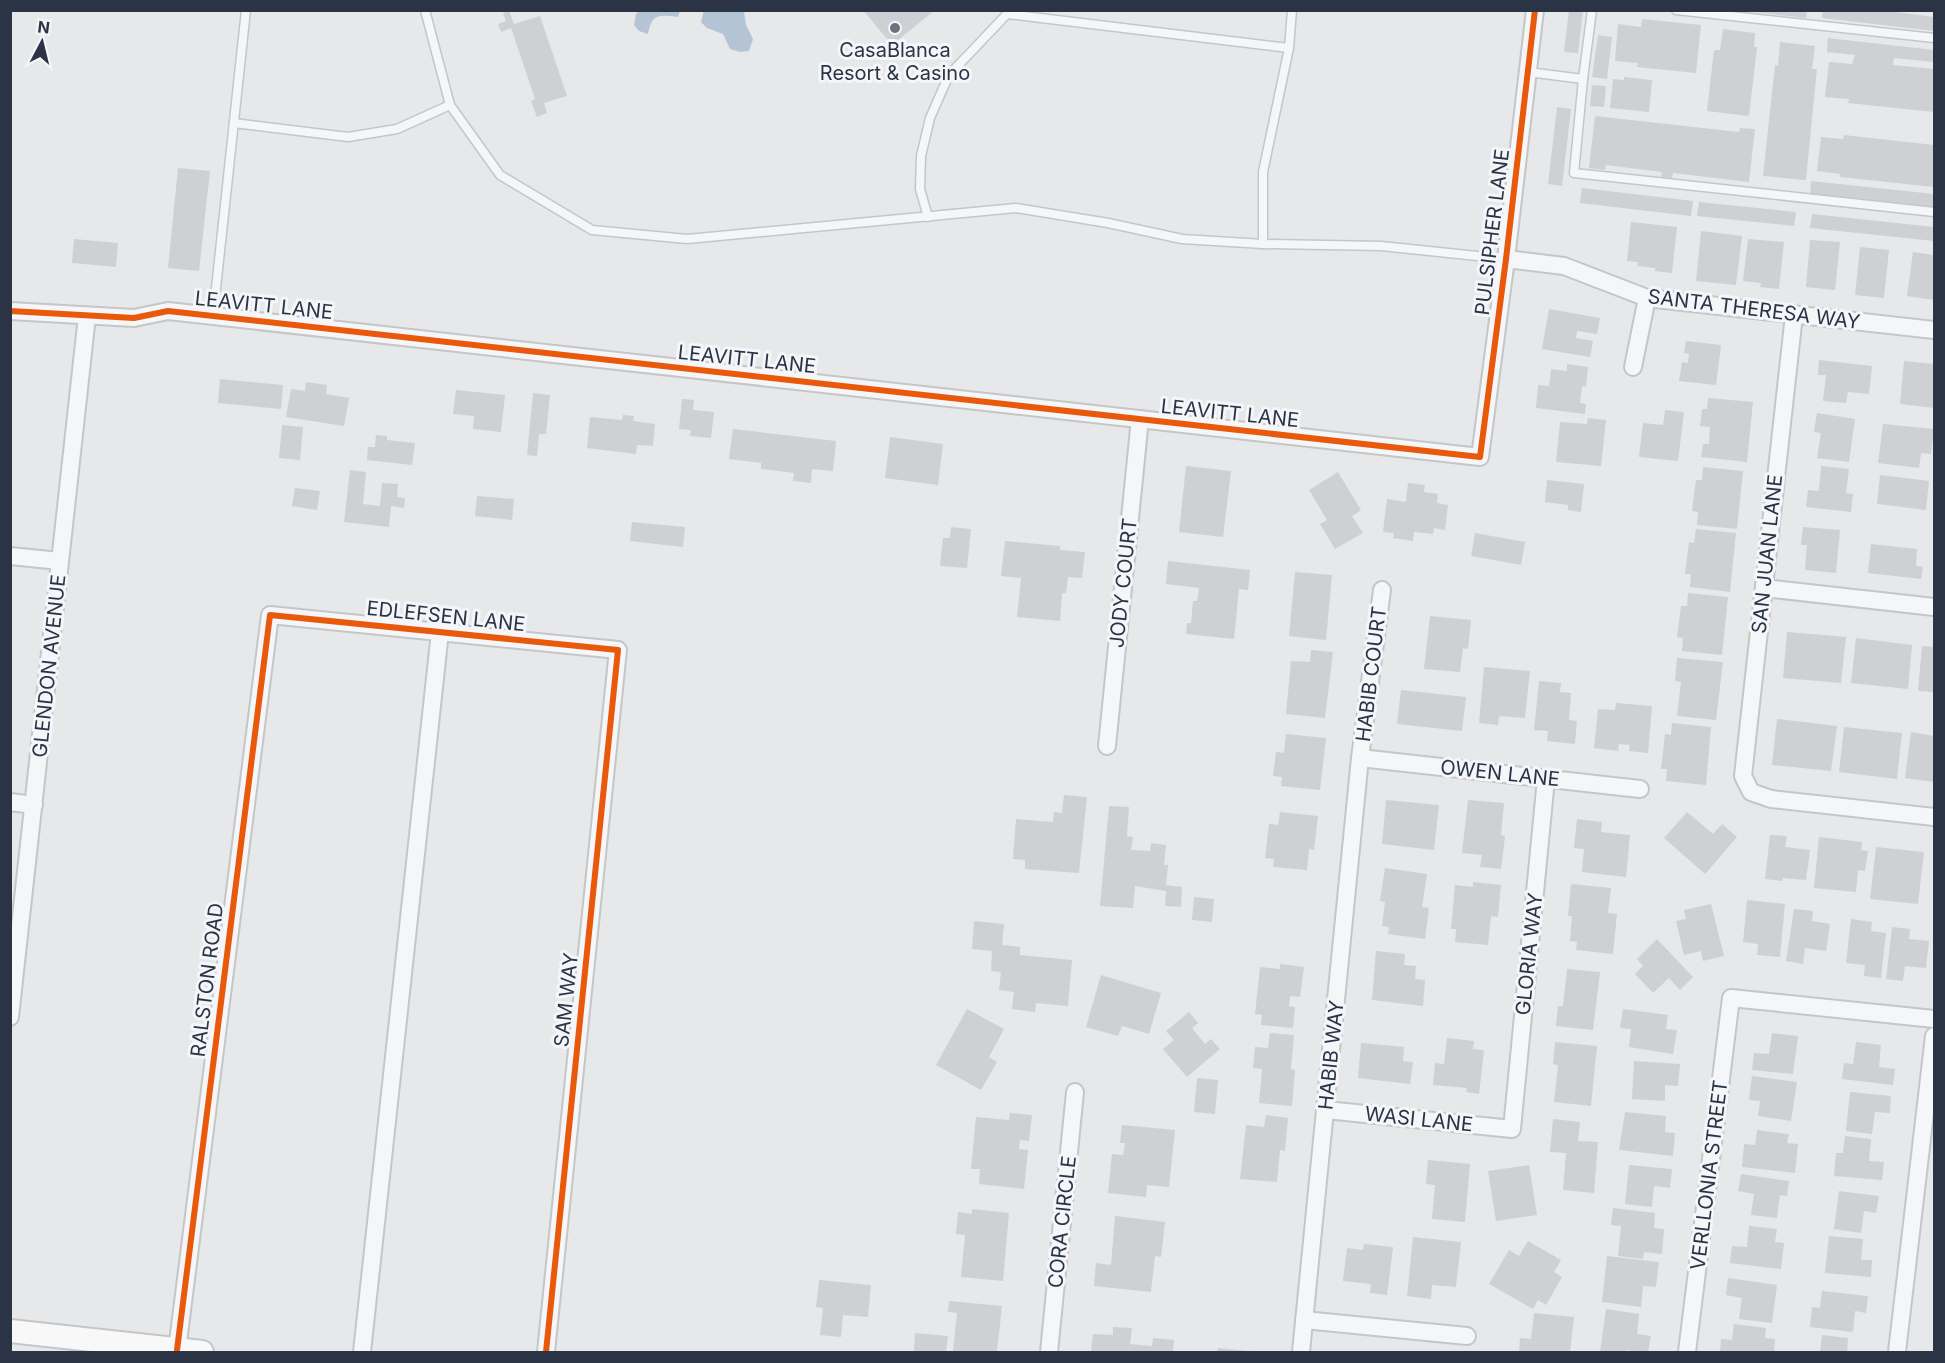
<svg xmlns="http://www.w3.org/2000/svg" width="1945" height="1363" viewBox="0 0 1945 1363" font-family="Inter,sans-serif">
<rect width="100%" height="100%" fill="#e6e8ea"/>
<g fill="#b4c4d5">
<path d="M704,10L744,11L746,25L753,39L749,51L740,52L730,49L723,34L707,28L701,22Z"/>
<path d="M639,11H680L678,17C659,15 652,13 648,34L639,31L634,25L636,14Z"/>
</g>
<g fill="#ced0d3">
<path d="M863,10H935L892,45Z"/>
<path d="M1569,10H1583L1578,53L1564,52Z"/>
<path d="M1755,10H1807L1806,18L1755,12Z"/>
<path d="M1823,10H1879L1934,17V31L1822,18Z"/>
<path d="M509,11L514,24L540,16L567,96L544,103L547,113L537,117L531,101L535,99L511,28L501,32L498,24L506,21L503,13Z"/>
<path d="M1642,19L1701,25L1696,73L1637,67L1638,63L1615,61L1618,24L1641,27Z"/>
<path d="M1723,29L1755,33L1754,47H1757L1749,116L1707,111L1714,50H1720Z"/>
<path d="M1598,35L1612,37L1607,79L1592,77Z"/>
<path d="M1828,38L1934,50V62L1894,58L1893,65L1934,69V112L1848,103L1849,99L1825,97L1829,62L1852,64L1855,55L1827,52Z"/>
<path d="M1780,42L1815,46L1812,69H1817L1806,180L1763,176L1775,65L1778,66Z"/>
<path d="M1624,77L1652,80L1649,112L1610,108L1613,79L1624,80Z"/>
<path d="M1592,85L1606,86L1604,107L1590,106Z"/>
<path d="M1557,107L1571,109L1562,186L1548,184Z"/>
<path d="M1595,116L1739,132L1740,128L1755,129L1749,182L1673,173L1672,178L1661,177L1662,172L1606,165L1605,170L1589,168Z"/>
<path d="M1844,135L1934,145V187L1840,177V174L1817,171L1821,137L1843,139Z"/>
<path d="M178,168L210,171L199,271L168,268Z"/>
<path d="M1811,181L1934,194V209L1810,195Z"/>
<path d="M1582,188L1693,201L1691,216L1580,203Z"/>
<path d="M1699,202L1796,212L1794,226L1697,216Z"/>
<path d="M1812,214L1934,227V241L1810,228Z"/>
<path d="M1631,222L1677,227L1672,273L1655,271V268L1637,266L1638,262L1627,261Z"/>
<path d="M1701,231L1742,236L1736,285L1696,281Z"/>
<path d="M74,239L118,243L116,267L72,263Z"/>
<path d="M1748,239L1784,242L1779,289L1760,287L1761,283L1743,281Z"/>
<path d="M1810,240L1840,242L1835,290L1806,287Z"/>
<path d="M1860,247L1889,250L1884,298L1855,295Z"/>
<path d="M1913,252L1934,255V300L1907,296Z"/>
<path d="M1549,309L1600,318L1597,334L1577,331L1576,338L1593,341L1590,357L1542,349Z"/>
<path d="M1686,341L1721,345L1716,385L1679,381L1682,362L1688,363L1689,354L1684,353Z"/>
<path d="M1819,360L1872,366L1869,394L1848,392L1846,403L1823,401L1826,375H1818Z"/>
<path d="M1904,361L1934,364V408L1900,404Z"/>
<path d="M1567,364L1588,367L1586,387L1582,386L1580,403L1586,404L1585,414L1536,408L1538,385L1549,386L1551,369L1567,371Z"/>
<path d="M220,379L283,385L281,409L218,403Z"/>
<path d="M306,382L327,385L326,394L349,398L344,426L286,417L291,389L305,391Z"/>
<path d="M456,390L505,395L501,432L473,429L474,416L453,414Z"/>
<path d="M533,393L550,395L546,434H539L537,456L527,455Z"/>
<path d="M1708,398L1753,402L1747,462L1701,457L1703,444H1709L1710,427L1700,426L1702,409H1707Z"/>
<path d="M682,399L694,400L693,410L714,412L711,438L690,436L691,430L679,429Z"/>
<path d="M1665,410L1684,412L1678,461L1639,457L1643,423L1663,425Z"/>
<path d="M1817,413L1855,419L1849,462L1817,458L1821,433L1814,432Z"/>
<path d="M623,415L634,416L633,421L655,424L653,446L637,445L636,454L587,448L590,417L622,420Z"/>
<path d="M1588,418L1606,420L1601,466L1556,462L1560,422L1587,424Z"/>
<path d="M1883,424L1934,429L1931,454L1921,453L1919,468L1878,463Z"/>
<path d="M282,425L303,427L300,460L279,458Z"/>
<path d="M733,429L836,441L833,471L812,469L811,483L793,481L794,473L761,469V463L729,459Z"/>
<path d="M376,435L387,436V440L415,443L412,465L367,460L368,447H375Z"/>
<path d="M890,437L943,444L938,485L885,478Z"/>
<path d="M1186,466L1231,471L1223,537L1179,532Z"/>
<path d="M1821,466L1849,469L1846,493L1853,494L1851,512L1806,507L1808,490L1819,491Z"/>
<path d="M1703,467L1743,471L1737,529L1697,525L1698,512L1692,511L1694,495L1696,480H1702Z"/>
<path d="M350,470L366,472L363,504L380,506L382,483L398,484L397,497L405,498L404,508L391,506L389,527L344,522Z"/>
<path d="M1338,472L1361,510L1352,516L1363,533L1335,549L1320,524L1327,520L1309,490Z"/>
<path d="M1880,475L1929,481L1926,510L1877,504Z"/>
<path d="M1547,480L1584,484L1581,512L1568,510V505L1545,502Z"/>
<path d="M1408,483L1425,485L1424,492L1438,494L1437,503L1448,505L1445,530L1434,528L1433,534L1414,532L1413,541L1393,538L1394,533L1383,532L1387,499L1406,502Z"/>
<path d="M295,488L320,491L317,510L292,506Z"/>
<path d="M477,496L514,499L512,520L475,516Z"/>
<path d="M632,522L685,527L683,547L630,541Z"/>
<path d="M951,527L971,529L967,568L940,566L943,538H950Z"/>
<path d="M1803,527L1840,530L1836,573L1805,570L1807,545H1801Z"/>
<path d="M1696,529L1736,533L1730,592L1690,587L1691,574H1685L1689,542L1694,543Z"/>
<path d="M1475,533L1525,542L1521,565L1471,556Z"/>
<path d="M1005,541L1060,546V550L1085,552L1082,578L1068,577L1066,593H1062L1060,621L1017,617L1021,578L1001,576Z"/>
<path d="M1871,544L1917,549L1916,566L1923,567L1921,579L1868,573Z"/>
<path d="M1168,561L1250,570L1248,590L1239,589L1234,639L1186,634L1187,623H1191L1193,601H1197L1199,588L1166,584Z"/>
<path d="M1295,572L1332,575L1326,640L1289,636Z"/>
<path d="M1688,593L1728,597L1722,655L1682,651L1683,638L1677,637L1679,621L1681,606H1687Z"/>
<path d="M1430,616L1471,620L1468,649L1463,648L1460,672L1424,669Z"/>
<path d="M1787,632L1846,637L1841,683L1783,678Z"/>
<path d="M1856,638L1912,645L1908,689L1851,683Z"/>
<path d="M1922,646L1934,647V692L1918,691Z"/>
<path d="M1311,650L1333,652L1325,718L1286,714L1291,661L1310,662Z"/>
<path d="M1677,658L1723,662L1716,720L1677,716L1681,682L1675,681Z"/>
<path d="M1484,667L1530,671L1525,718L1499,716L1498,725L1479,723Z"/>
<path d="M1539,681L1561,683L1560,692L1571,693L1569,720L1577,721L1575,744L1547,741L1548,731L1534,730Z"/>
<path d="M1401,690L1466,697L1462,731L1397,724Z"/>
<path d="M1616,703L1652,706L1648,753L1629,751L1630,745L1619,744L1618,751L1594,748L1598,709L1615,710Z"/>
<path d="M1777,719L1837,726L1831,771L1772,765Z"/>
<path d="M1672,723L1711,727L1706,785L1666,781L1667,769H1661L1663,752L1665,734L1671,735Z"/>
<path d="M1844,727L1902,733L1897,779L1839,772Z"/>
<path d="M1911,732L1934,736V782L1905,778Z"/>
<path d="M1286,734L1326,738L1320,790L1281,786L1282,777L1273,776L1276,752L1284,753Z"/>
<path d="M1064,795L1087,797L1079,873L1025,869V860L1013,859L1016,819L1053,822L1054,812L1062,813Z"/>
<path d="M1386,800L1439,805L1434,850L1382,844Z"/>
<path d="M1468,800L1504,803L1501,835L1505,836L1501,869L1480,867L1482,855L1462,853Z"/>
<path d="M1109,806L1129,807L1127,836L1133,837L1131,850L1150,851L1151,843L1166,845L1164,865H1168L1166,885L1182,887L1181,907L1165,906L1166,891L1135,886L1133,908L1100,906Z"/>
<path d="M1280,812L1318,816L1314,850L1309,849L1307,870L1273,867L1274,859L1265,858L1269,824L1278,825Z"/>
<path d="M1687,812L1713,834L1722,824L1737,837L1705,874L1664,838Z"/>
<path d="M1577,819L1602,822L1601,832L1630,835L1626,877L1582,872L1584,849L1574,848Z"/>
<path d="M1770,835L1787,836L1785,847L1810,850L1806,880L1783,878L1782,881L1765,879Z"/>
<path d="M1819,837L1862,842L1861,850L1868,851L1865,871L1858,870L1856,892L1814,888Z"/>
<path d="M1876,847L1924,852L1918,904L1870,899Z"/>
<path d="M1385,868L1427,874L1422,907L1429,908L1425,939L1388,934L1389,927L1382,926L1385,902L1380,901Z"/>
<path d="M1473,882L1501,885L1498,917L1491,916L1488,945L1455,942L1456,929H1451L1455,885L1473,887Z"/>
<path d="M1571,884L1611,888L1608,913L1617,914L1613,954L1576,950L1577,942L1570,941L1572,916H1568Z"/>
<path d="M1194,897L1214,899L1212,922L1192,920Z"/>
<path d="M1747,900L1785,904L1780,957L1757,955L1758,944L1743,942Z"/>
<path d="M1711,904L1724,956L1703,961L1701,951L1684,955L1676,921L1686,919L1684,910Z"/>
<path d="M1794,909L1813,911L1812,921L1830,924L1826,951L1805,948L1803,964L1786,961Z"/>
<path d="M1851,919L1872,922L1871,931L1886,933L1881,978L1864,976L1865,965L1846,963Z"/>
<path d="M974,921L1004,924L1002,945L1020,947V955L1072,960L1068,1006L1036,1003L1035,1012L1012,1009L1014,992L999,990L1001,972L991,971L992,951L972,949Z"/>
<path d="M1892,927L1910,929L1909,939L1929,941L1926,968L1905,966L1903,981L1886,979Z"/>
<path d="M1657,939L1693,977L1680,990L1669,978L1653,993L1635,974L1643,966L1637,959Z"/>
<path d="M1376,951L1405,954L1404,965L1416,966L1415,979L1425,980L1423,1006L1372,1000Z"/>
<path d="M1280,964L1304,967L1300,997L1290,996L1289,1006L1295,1007L1293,1028L1261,1025L1262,1015L1255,1014L1260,967L1280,969Z"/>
<path d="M1567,969L1600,972L1593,1030L1556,1026L1558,1006H1563Z"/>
<path d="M1101,975L1161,993L1149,1034L1122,1026L1118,1036L1086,1027Z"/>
<path d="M967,1009L1004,1029L989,1057L997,1062L981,1090L936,1065Z"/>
<path d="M1623,1009L1668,1015L1666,1029L1677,1030L1673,1054L1629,1047L1631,1029L1620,1028Z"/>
<path d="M1189,1012L1198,1023L1192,1028L1205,1044L1211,1039L1220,1049L1187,1077L1163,1049L1174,1040L1166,1031Z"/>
<path d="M1270,1033L1294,1035L1291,1069L1295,1070L1292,1106L1259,1103L1262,1069L1253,1068L1255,1047L1268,1048Z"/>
<path d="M1772,1033L1798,1036L1793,1074L1752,1070L1754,1053L1769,1054Z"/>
<path d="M1447,1038L1474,1041L1473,1049L1484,1050L1479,1094L1466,1092L1467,1088L1433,1085L1435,1063L1444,1064Z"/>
<path d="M1555,1042L1597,1046L1591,1106L1554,1102L1558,1065L1553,1064Z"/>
<path d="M1856,1042L1881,1045L1879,1067L1895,1069L1893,1085L1842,1079L1844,1063L1853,1064Z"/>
<path d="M1361,1043L1404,1047L1403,1061L1413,1062L1410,1084L1358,1078Z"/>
<path d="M1634,1061L1680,1064L1678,1086L1665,1085V1101L1632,1099Z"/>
<path d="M1752,1076L1797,1082L1791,1121L1758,1116L1760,1101L1749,1100Z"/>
<path d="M1197,1078L1218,1080L1215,1114L1194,1112Z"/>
<path d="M1850,1092L1891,1096L1890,1113L1875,1112L1872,1134L1846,1131Z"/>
<path d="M1625,1112L1666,1116L1665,1132L1675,1133L1673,1156L1619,1150Z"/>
<path d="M1010,1113L1032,1115L1029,1141L1020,1140L1019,1149L1028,1150L1024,1189L979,1184L980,1169H971L976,1117L1009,1120Z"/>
<path d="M1266,1115L1288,1118L1285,1151L1280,1150L1277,1182L1240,1179L1246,1125L1264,1127Z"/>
<path d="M1553,1119L1580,1122L1578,1141L1598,1142L1594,1193L1563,1190L1566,1153L1550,1152Z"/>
<path d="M1122,1125L1175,1130L1169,1187L1147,1185L1146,1197L1108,1193L1112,1154L1123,1155L1125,1143H1120Z"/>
<path d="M1757,1130L1789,1134L1787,1143L1798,1144L1795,1173L1742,1167L1744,1144L1755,1145Z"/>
<path d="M1845,1136L1871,1139L1869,1161L1884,1162L1882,1180L1834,1176L1836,1153H1843Z"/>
<path d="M1428,1160L1470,1164L1465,1222L1432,1219L1435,1185L1426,1184Z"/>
<path d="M1529,1165L1537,1215L1496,1221L1488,1171Z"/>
<path d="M1629,1165L1672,1169L1670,1188L1654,1186L1652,1207L1625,1204Z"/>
<path d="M1741,1174L1789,1181L1787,1196L1780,1195L1777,1218L1751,1215L1754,1194L1738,1191Z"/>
<path d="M1839,1191L1879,1196L1876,1213L1864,1211L1861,1233L1834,1229Z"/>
<path d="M1613,1208L1655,1213L1654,1228L1664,1229L1662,1254L1644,1252L1643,1259L1618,1256L1621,1226L1611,1225Z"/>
<path d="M972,1209L1009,1213L1003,1281L961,1277L965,1235L956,1234L958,1212L972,1214Z"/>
<path d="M1115,1216L1165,1222L1161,1257L1155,1256L1151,1292L1094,1286L1096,1263L1111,1265Z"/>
<path d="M1749,1226L1777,1229L1775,1242L1784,1243L1781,1269L1730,1263L1732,1246L1747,1247Z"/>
<path d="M1829,1236L1863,1239L1861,1260H1872L1871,1277L1825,1273Z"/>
<path d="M1413,1237L1461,1242L1456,1287L1432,1285L1431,1299L1407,1296Z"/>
<path d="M1528,1241L1561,1260L1554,1272L1562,1277L1546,1305L1538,1300L1533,1309L1489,1284L1509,1250L1519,1256Z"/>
<path d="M1364,1244L1393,1247L1387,1295L1370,1293L1371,1284L1343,1281L1347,1248L1363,1250Z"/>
<path d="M1607,1256L1659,1262L1656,1287L1643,1286L1641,1307L1602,1302Z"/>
<path d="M1728,1278L1777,1285L1772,1323L1739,1319L1742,1298L1726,1295Z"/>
<path d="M819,1280L871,1285L868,1317L843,1315L841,1337L820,1335L823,1308L816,1307Z"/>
<path d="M1822,1291L1868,1296L1866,1313L1855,1311L1853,1332L1810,1327L1812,1307L1820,1308Z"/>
<path d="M949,1301L1002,1306L997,1352L953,1351L957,1313L948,1312Z"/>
<path d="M1606,1309L1639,1314L1637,1334L1651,1336L1648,1352L1626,1350V1352H1600Z"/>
<path d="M1534,1313L1574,1317L1570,1352H1519L1520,1338L1531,1339Z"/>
<path d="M1734,1324L1766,1328L1765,1338L1775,1339L1774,1352H1720L1721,1339L1732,1340Z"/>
<path d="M1113,1327L1132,1328L1130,1344L1152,1346L1153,1338L1174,1340L1173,1351L1091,1352L1093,1334L1113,1335Z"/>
<path d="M915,1333L948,1336L946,1352H914Z"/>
<path d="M1822,1335L1848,1338L1847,1352H1820Z"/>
<path d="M1218,1348L1249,1351V1352H1217Z"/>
</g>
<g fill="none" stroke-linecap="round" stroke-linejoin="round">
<defs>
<g id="lane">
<path d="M425,10L450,105L500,175L592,230L687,239L1016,208L1108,223L1182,239L1263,244L1381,246L1506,259"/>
<path d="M1676,10L1934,38"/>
<path d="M1528,72L1583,79L1592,10"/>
<path d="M1583,79L1574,173L1934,212"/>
<path d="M234,123L348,137L397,129L450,105"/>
<path d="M928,217L920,189L921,156L930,118L949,75L1007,14L1289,48"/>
<path d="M1263,244V172L1289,48L1292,10"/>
<path d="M213,316L246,10"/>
</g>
<g id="street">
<path d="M1506,259L1564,266L1647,298L1934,330"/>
<path d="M10,311L134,318L168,311L1480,457L1506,259L1535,10"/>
<path d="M1794,315L1743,776L1751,792L1771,799L1934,817"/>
<path d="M1633,367L1647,298"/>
<path d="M10,556L60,561"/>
<path d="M1764,588L1934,607"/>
<path d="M1107,746L1140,419"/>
<path d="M1360,758L1640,789"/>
<path d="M10,802L34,805"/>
<path d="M10,1017L87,316"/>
<path d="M1326,1110L1512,1129L1546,779"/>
<path d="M1304,1320L1467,1336"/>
<path d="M177,1350L270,615L618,650L546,1352"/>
<path d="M362,1352L440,632"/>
<path d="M1049,1352L1075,1092"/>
<path d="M1301,1352L1360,758L1382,590"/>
<path d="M1687,1352L1731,998L1934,1019"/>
<path d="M1897,1352L1934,1036"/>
</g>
<path id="secondary" d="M10,1331L202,1352"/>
</defs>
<use href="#lane" stroke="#c4c6c8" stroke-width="11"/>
<use href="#street" stroke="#c4c6c8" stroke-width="20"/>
<use href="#secondary" stroke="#c4c6c8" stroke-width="26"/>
<use href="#lane" stroke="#f5f6f7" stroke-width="8"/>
<use href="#street" stroke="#f5f6f7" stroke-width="16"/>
<use href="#secondary" stroke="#f8f8f8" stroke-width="22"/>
<defs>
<g id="cycleway">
<path d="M10,311L134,318L168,311L1480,457L1506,259L1535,10"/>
<path d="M177,1350L270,615L618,650L546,1352"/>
</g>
</defs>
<use href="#cycleway" stroke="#f4f6f9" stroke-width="10"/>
<use href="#cycleway" stroke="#e8590c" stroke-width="6"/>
</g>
<circle fill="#6c737f" stroke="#f4f6f9" stroke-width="2" cx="895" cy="28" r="6"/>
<g text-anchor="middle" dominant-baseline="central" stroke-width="6" stroke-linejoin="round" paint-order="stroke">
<g font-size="20" fill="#2b3445" stroke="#f4f6f9">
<text x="895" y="50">CasaBlanca<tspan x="895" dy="23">Resort &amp; Casino</tspan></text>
</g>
<g font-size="20" fill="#2b3445" stroke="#f4f6f9">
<text transform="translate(1492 232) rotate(-83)">PULSIPHER LANE</text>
<text transform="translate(264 305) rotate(6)">LEAVITT LANE</text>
<text transform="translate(1754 309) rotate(7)">SANTA THERESA WAY</text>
<text transform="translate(747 359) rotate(6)">LEAVITT LANE</text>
<text transform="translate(1230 413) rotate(6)">LEAVITT LANE</text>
<text transform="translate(1767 554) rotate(-84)">SAN JUAN LANE</text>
<text transform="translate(1123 583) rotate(-84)">JODY COURT</text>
<text transform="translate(446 616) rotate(6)">EDLEFSEN LANE</text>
<text transform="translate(49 666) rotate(-84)">GLENDON AVENUE</text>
<text transform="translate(1371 674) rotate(-83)">HABIB COURT</text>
<text transform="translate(1500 773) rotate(6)">OWEN LANE</text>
<text transform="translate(1529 954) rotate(-84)">GLORIA WAY</text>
<text transform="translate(207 980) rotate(-83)">RALSTON ROAD</text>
<text transform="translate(566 1000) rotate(-84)">SAM WAY</text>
<text transform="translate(1331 1055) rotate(-84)">HABIB WAY</text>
<text transform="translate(1419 1119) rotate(6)">WASI LANE</text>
<text transform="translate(1709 1175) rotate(-83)">VERLLONIA STREET</text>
<text transform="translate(1062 1222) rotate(-84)">CORA CIRCLE</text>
</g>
</g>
<rect width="1945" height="1363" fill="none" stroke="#2b3445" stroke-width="24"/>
<g transform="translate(42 42) rotate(7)" stroke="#f4f6f9" stroke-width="4.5" paint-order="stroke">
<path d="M0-4.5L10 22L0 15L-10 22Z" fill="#2b3445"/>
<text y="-9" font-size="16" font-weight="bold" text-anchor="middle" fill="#2b3445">N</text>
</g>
</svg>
